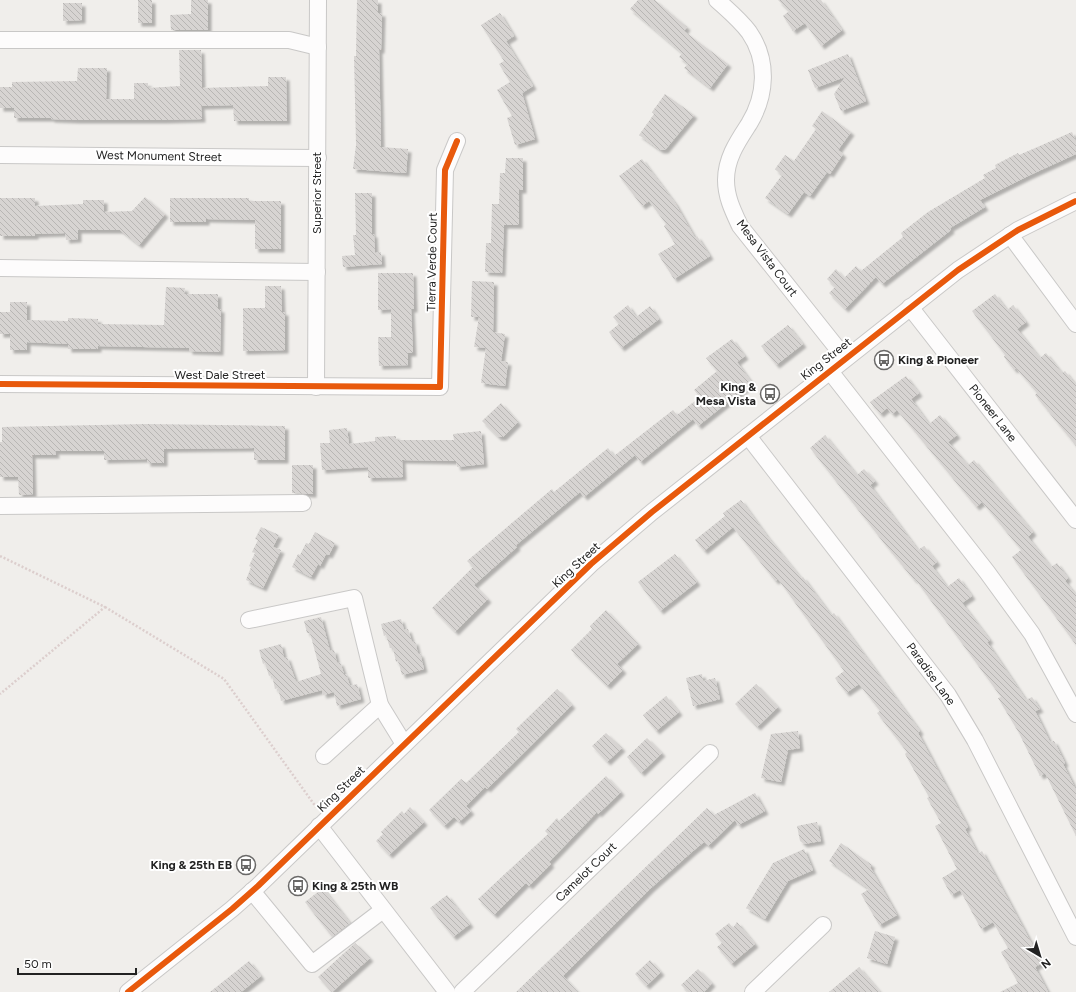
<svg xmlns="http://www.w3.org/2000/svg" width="1076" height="992" viewBox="0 0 1076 992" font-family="Figtree,sans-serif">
<defs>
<pattern id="building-back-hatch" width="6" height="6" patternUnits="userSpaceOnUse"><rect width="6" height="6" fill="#d7d4d2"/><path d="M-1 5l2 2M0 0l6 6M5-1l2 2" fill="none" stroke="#b8b6b4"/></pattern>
<filter id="shadow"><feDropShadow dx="3.5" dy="3.5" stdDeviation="1" flood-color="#0004"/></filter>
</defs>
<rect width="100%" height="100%" fill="#f0eeeb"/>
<g fill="url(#building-back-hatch)" filter="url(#shadow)">
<rect x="138" y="0" width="14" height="23"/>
<path d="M191,0H208V30H171L170,15L191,14Z"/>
<path d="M357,0H378V13H382L381,50H379L381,147L408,149L406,173L353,169L356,145L354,56H356Z"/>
<path d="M638,0H655L687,27L684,31L728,64L710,88L684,68L688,64L679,57L682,53L630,9Z"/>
<path d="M778,0H821L842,30L821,46L805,23L793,31L783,16L789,11Z"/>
<path d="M63,3H82V20L63,21Z"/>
<path d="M500,13L514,36L506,41L533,86L522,93L535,139L515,145L507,118L512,116L497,90L510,82L499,64L504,61L481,25Z"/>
<path d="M179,50H201L202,88L268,86V77H286L287,121H234L233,105L201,106L202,119L163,120H77L51,119V118H14V108H0V87H12V82L77,81L78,68H107L106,99H134V83H148V88L180,86Z"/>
<path d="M848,54L866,101L841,111L834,94L845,77L815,88L808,70Z"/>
<path d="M665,94L694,115L665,150H660L639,135L654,114L652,112Z"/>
<path d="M822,111L851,132L838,150L843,154L830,174L827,172L810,196L804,192L788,214L765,198L782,175L775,169L785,155L794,161L816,129L812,126Z"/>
<path d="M1072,132L1076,142V154L1028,176L980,200L985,207L950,228L951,230L882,284L876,277L845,309L829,293L835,287L827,279L836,269L844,278L856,266L861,271L903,237L901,233L928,212L985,178L983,175L996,168L995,165L1018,153L1019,155Z"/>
<path d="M506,158H523V190H519V225H504L502,273L485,272L486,243H491L492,204H499L500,173H505Z"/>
<path d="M642,159L675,203L695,238L697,236L710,256L674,279L658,254L675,244L664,226L666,224L649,201L642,206L619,176Z"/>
<path d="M355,193H372V234H374L375,253L381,252L382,264L343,267L342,256L355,255L353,235H356Z"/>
<path d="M145,197L165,214L139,245L120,230H78V239L66,240L65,233L35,234V236H0V198H35V206L83,204V200H104V212L132,211Z"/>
<path d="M170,198H249V201H281V249H255V220L206,219V222H170Z"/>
<path d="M378,273H413L414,309H411L413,353H408V365L379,366L378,337H391V309L378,310Z"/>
<path d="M472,281L494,282L493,332L505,334L501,361L508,362L505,386L481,383L486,348L474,347L479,317H471Z"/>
<path d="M265,286H281L282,312H285V350L243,351V308H265Z"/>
<path d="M166,287L185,288L184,294H218V309H221L220,352L189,351V348L98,346V349H68V344L27,342V350H10V334H0V312H10V302H27V320L68,321V318L98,319V324L164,325Z"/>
<path d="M995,294L1007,310L1013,305L1026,322L1017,329L1040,358L1046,353L1062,373L1065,371L1076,385V446L1035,395L1037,393L1016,368L1014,370L1004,357L1005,355L972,311Z"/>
<path d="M628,305L636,317L650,306L659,319L621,348L609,332L619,324L613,317Z"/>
<path d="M788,325L803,344L776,365L761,346Z"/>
<path d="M732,339L745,356L737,362L752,383L698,426L693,419L640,462L635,455L584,497L580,492L516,545L517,547L474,585L488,599L455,632L432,608L473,567L467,561L552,489L554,492L608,448L614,456L673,410L677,415L700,397L694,390L717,371L706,358Z"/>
<path d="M906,376L919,393L911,399L929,424L940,415L957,435L948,442L968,465L974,460L1033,532L1028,537L1051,567L1057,563L1068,578L1065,581L1076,595V645L1012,557L1021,550L982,502L976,507L897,410L892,414L887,408L880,414L870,402Z"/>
<path d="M501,403L518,422L503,437H498L482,421Z"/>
<path d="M146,424L285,426V460H254V448L164,449V463H147V459L104,460V451H55L56,455H32L33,494L19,495L18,477H0V442H2V427Z"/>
<path d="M347,428L349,444L375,441V437L396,436V440H454L453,434L481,431L484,464L457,467L456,461L402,460L403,477L368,478V467L322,470L320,443H330L329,430Z"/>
<path d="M825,435L857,475L864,469L875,481L870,485L918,550L924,546L937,562L932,566L947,587L959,578L972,596L962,603L990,640L987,642L1026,700L1032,697L1040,709L1035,711L1050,742L1054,741L1065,763L1063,764L1076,790V836L1045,773L1040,776L1019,733L998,698L1001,697L915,579L914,580L887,547L810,448Z"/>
<path d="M292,465H313V494L292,493Z"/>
<path d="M741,500L767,536L801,578L803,577L831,615L834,613L920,731L918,733L968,827L965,829L978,854L982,851L1042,963L1035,967L1048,992H1000L1018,983L1001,952L1008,948L993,922L981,929L960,890L951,895L942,878L957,869L935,826L941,823L927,798L929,797L905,754L907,752L877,713L880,711L859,684L846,693L835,678L844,671L778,579L775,581L733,527L704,551L695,540L725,516L723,513Z"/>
<path d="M261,527L279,535L273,547L281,550L263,588L246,580L251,567L249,566L255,553L252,552L258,540L255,539Z"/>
<path d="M315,532L335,543L329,555L326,554L320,566L318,564L311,577L292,567L298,554L300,555L306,543L309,544Z"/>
<path d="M675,554L697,582L660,611L638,582Z"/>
<path d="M606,610L638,644L617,664L623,670L607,686L571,650L592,629L590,626Z"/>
<path d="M321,617L330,651L334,650L337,663L340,662L344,674H346L350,686L357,684L361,699L337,706L334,692L323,695L322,690L281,701L278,688L275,689L272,675L269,676L265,663L263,664L259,650L281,644L284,658L287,657L296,682L321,674L310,633H307L304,621Z"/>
<path d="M401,619L404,630L408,629L412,642L415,641L418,654L420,653L424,669L402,675L398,661L396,662L393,648H390L386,635L384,636L381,624Z"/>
<path d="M702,674L703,681L715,678L720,699L693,706L686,678Z"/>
<path d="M756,684L778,707L757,727L735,704Z"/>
<path d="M557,689L572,705L487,789L485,787L466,806L471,811L459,822L454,817L444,826L429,810L461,779L466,783L519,732L516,729Z"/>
<path d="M666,696L679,712L656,731L643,715Z"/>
<path d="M798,731L800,748L788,750L781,782L761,778L771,734Z"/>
<path d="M606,733L622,748L607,762L592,746Z"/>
<path d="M647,738L662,753L641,773L627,757Z"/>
<path d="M606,776L621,792L598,814L597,812L549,862L551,864L529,886L526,883L494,915L478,899L548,834L545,831L557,818L559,821Z"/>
<path d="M755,793L765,811L738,825L735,820L708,846L704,842L693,851L651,888L563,976L578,992H516L707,808L714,815Z"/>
<path d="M410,807L424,822L389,855L376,841L383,834L381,832L402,811L404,814Z"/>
<path d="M817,822L821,841L804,844L800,841L797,826Z"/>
<path d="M841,843L872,865L870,867L897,915L879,925L861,894L869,889L829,861Z"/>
<path d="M804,849L813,870L788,881L765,919L746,908L773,863Z"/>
<path d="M323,888L350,923L332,937L305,902Z"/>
<path d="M447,895L470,924L453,937L430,908Z"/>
<path d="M737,922L755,944L731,964L717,947L722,943L715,934L729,923L733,928Z"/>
<path d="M875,931L895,937L887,964L867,958Z"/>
<path d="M355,943L370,958L332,992L318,977Z"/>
<path d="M650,960L661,972L646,986L635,974Z"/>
<path d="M249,961L261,976L241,992H210Z"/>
<path d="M859,967L880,992H829Z"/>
<path d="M698,969L712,983L704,992H688L681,985Z"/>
</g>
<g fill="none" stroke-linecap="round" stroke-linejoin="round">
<defs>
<g id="minor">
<path d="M717,0C728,10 740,20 749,32C769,61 766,96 749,124C738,141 726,158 726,180C726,197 733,211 740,226L845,358"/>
<path d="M0,40H289L318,47"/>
<path d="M0,155L318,158"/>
<path d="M1010,235L1076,324"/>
<path d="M0,268L317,272"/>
<path d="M910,307L1076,520"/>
<path d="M829,370L987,572L1032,634L1076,714"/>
<path d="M0,384L440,387L445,170L457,141"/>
<path d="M316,387L318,0"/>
<path d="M748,436L948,695L975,740L1076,937"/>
<path d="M0,506L303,503"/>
<path d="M249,620L354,598L380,705L404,744"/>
<path d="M324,756L380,705"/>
<path d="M319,826L447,992"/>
<path d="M252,891L312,964L383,910"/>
<path d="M128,992L232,909L258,886L591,564L652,512L958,270L1018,230L1076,201"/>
<path d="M462,992L710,753"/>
<path d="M753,992L823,925"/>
</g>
</defs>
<use href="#minor" stroke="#c9c8c7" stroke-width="18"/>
<g stroke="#dccecd" stroke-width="2.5" stroke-dasharray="2 2" stroke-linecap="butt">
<path d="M0,556L105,607L0,694"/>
<path d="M105,607L224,679L316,807"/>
</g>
<use href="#minor" stroke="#fdfcfc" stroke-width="16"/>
<defs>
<g id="cycleway">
<path d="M0,384L440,387L445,170L457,141"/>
<path d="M128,992L232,909L258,886L591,564L652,512L958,270L1018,230L1076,201"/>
</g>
</defs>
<use href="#cycleway" stroke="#fff" stroke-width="8"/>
<use href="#cycleway" stroke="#e8590c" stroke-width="6"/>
</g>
<defs>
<symbol id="bus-ring" viewBox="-11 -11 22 22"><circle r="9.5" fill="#fff" stroke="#6a6968" stroke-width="1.5"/><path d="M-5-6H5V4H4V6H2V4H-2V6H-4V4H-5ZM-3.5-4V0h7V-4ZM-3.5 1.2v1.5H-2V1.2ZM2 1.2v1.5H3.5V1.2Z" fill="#6a6968"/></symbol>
</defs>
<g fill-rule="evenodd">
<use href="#bus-ring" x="873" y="349" width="22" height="22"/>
<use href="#bus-ring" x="759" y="383" width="22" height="22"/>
<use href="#bus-ring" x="235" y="854" width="22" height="22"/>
<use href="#bus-ring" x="287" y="875" width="22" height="22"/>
</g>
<g text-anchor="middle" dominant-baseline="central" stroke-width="4" stroke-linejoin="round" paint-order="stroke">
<g font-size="12" fill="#222" stroke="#fff">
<text transform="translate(159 156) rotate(1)">West Monument Street</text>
<text transform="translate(317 193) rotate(-90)">Superior Street</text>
<text transform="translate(767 258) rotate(53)">Mesa Vista Court</text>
<text transform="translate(432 262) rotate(-89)">Tierra Verde Court</text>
<text transform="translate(826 359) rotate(-38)">King Street</text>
<text x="220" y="375">West Dale Street</text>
<text transform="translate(993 413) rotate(52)">Pioneer Lane</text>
<text transform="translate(576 565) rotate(-43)">King Street</text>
<text transform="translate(931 674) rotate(54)">Paradise Lane</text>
<text transform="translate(341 789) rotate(-44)">King Street</text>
<text transform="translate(586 872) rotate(-44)">Camelot Court</text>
</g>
<g font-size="12" font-weight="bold" fill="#222" stroke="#fff" text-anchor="start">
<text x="898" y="360">King &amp; Pioneer</text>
<text x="756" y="387" text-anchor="end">King &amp;<tspan x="756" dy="14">Mesa Vista</tspan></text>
<text x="232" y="865" text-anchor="end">King &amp; 25th EB</text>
<text x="312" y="886">King &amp; 25th WB</text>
</g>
</g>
<g transform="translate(1040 956) rotate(142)" stroke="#ffffff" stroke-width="3" paint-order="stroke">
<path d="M0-3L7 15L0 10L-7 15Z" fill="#222222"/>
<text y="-6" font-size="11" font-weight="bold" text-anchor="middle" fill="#222222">N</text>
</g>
<path d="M18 968v6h118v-6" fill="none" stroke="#222222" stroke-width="2"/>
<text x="24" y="968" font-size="12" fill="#222222" stroke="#ffffff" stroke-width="3" paint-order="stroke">50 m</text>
</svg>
